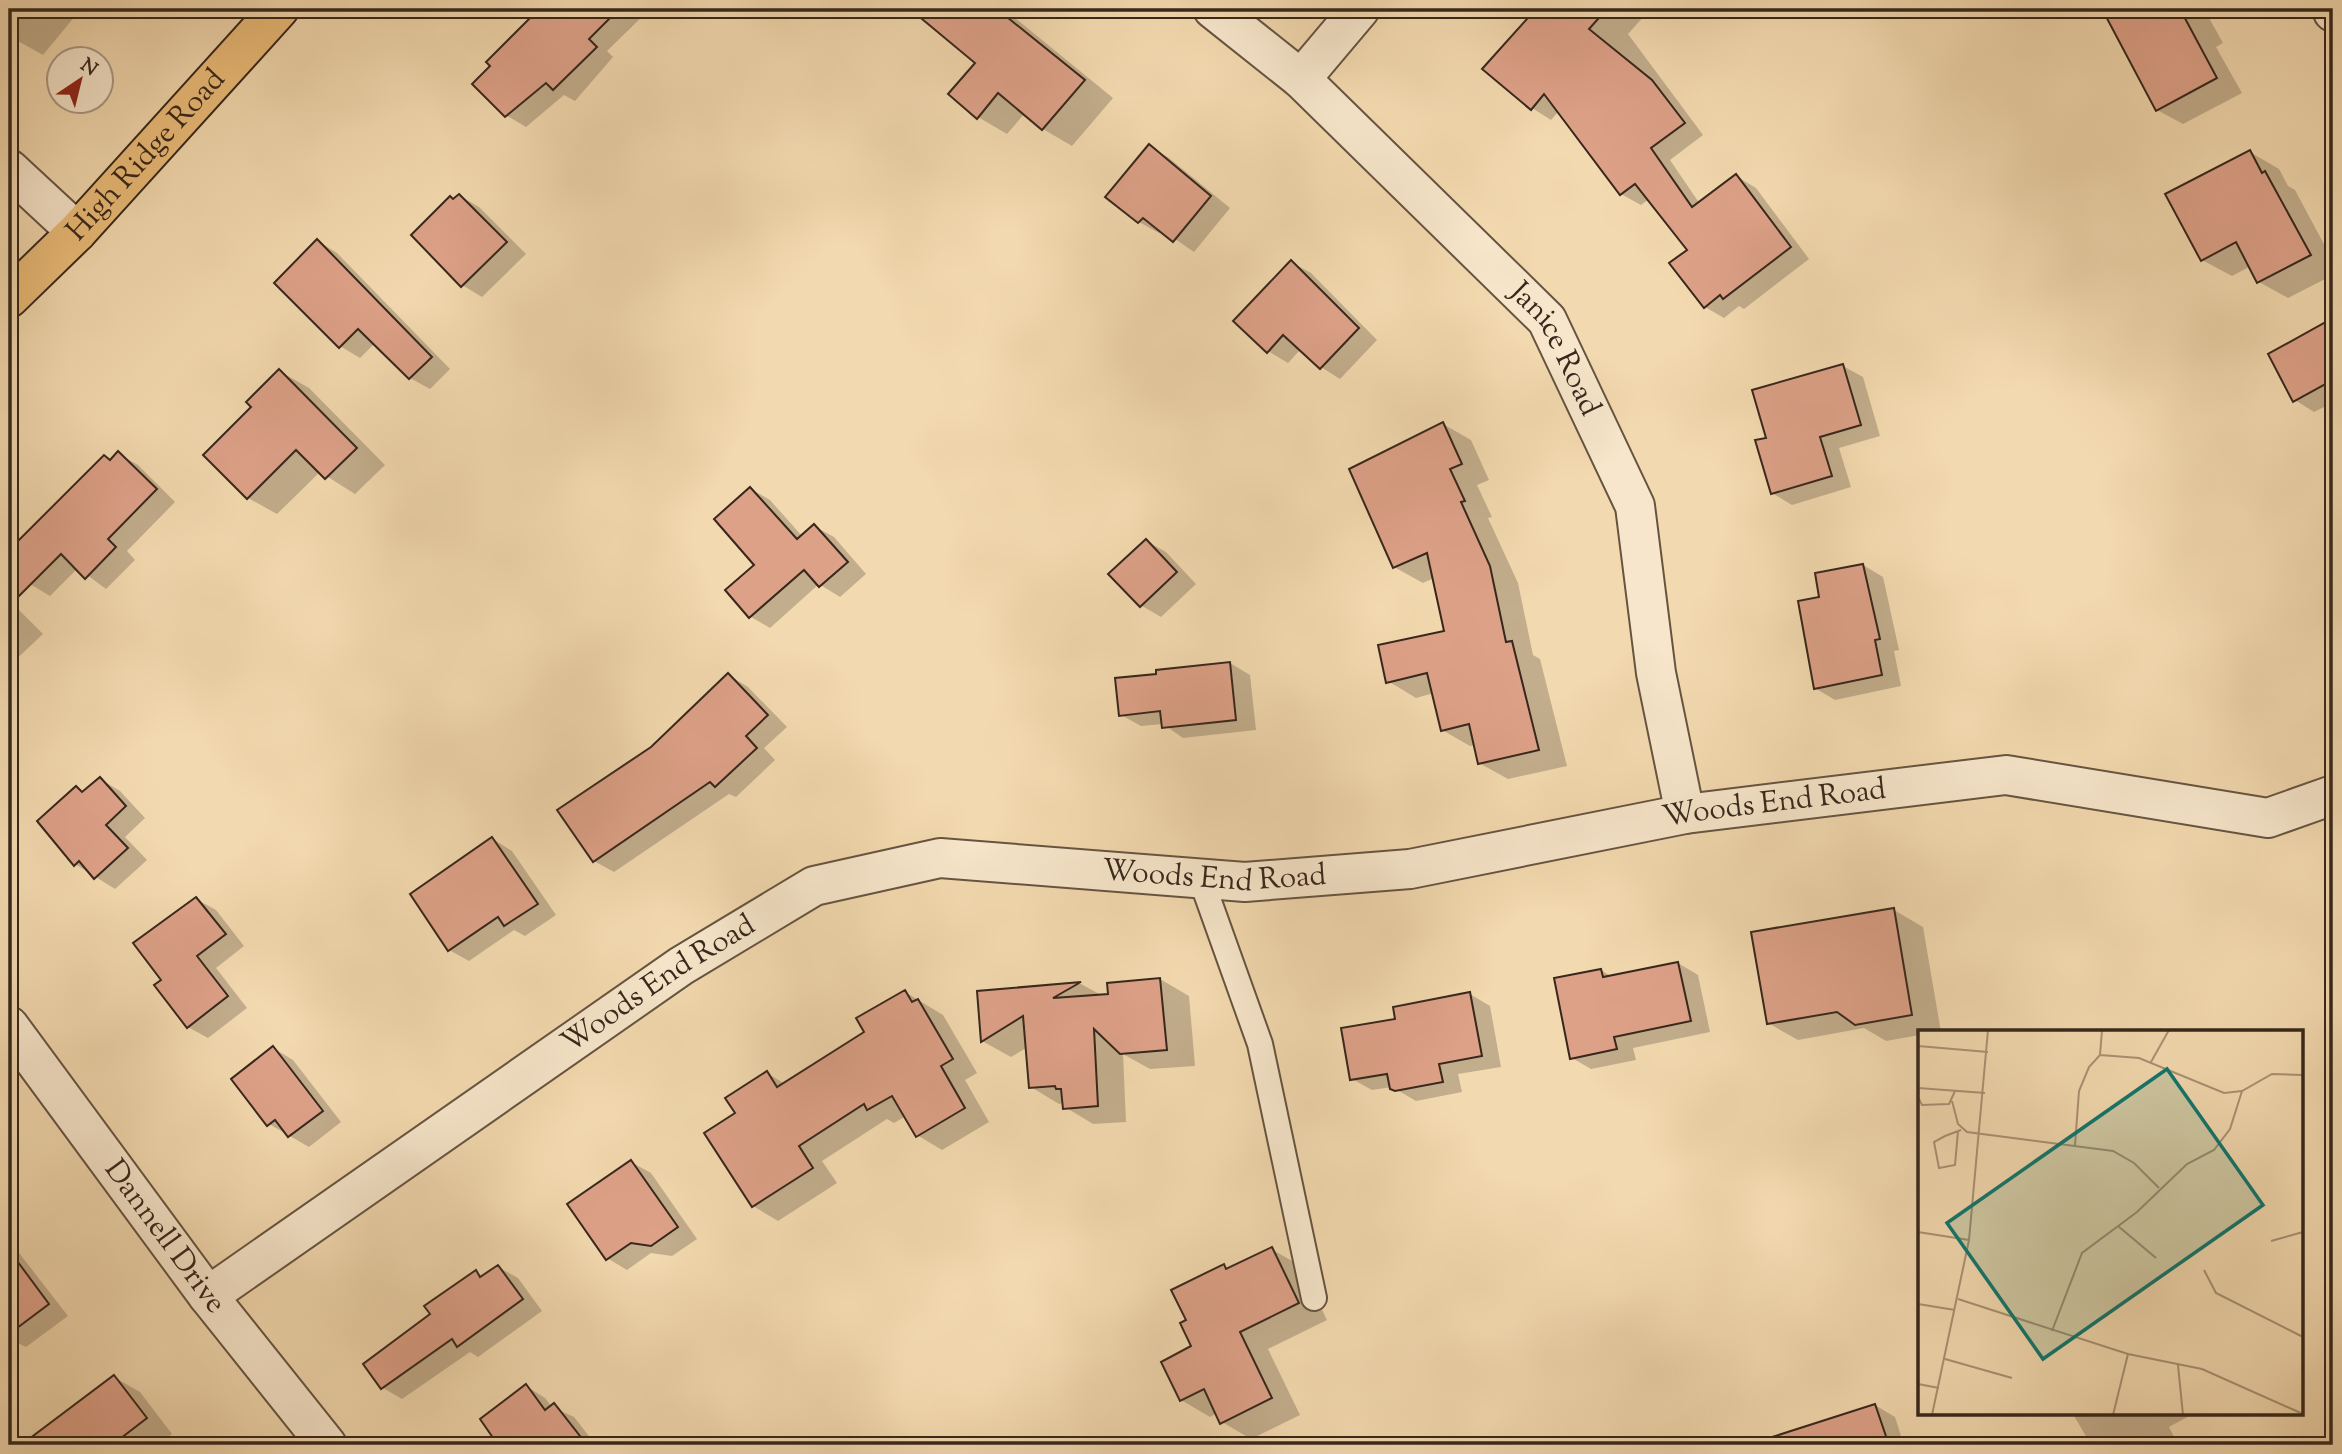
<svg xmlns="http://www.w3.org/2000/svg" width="2342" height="1454" viewBox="0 0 2342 1454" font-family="'Sorts Mill Goudy',serif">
<rect width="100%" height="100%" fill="#f3d9af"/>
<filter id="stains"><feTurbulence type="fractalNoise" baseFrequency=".00286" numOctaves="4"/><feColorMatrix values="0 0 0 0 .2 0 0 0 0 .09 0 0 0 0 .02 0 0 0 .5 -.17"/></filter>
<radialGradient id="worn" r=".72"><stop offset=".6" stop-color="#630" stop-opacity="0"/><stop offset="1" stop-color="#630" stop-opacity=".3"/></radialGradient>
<g fill="#0003">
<path d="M9,9H81L43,55L9,36Z"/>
<path d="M556,9H650L607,51L613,57L575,101L564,95L526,127L506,115L548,16Z"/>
<path d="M949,9H1004L1113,98L1072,146L1043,129L1025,113L1007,134L978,117L977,63L934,26Z"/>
<path d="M1538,9H1638L1645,15L1628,34L1703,135L1670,160L1700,204L1736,176L1756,188L1809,259L1744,309L1739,306L1724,318L1705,307L1689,250L1649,199L1641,205L1621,194L1559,111L1551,120L1532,108L1484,69Z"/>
<path d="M2104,9H2204L2223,43L2216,47L2242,93L2183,124L2157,110Z"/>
<path d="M1149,146L1169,158L1230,208L1194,252L1162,230L1159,233L1139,222L1108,196Z"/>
<path d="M2250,152L2279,169L2288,186L2295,190L2333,261V275L2288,298L2259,282L2251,266L2232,276L2202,260Z"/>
<path d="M460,196L479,207L526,254L482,297L462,285L454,201Z"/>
<path d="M318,241L337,253L450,369L430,389L410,378L375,343L360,358L340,346Z"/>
<path d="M1291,262L1311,273L1377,340L1340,379L1321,367L1301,349L1288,363L1268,351Z"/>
<path d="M2333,320V410L2330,404L2314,412L2295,400L2270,354Z"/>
<path d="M1843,366L1863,377L1880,436L1839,448L1851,487L1792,505L1772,493L1769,439Z"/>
<path d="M279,371L309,388L385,465L355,494L320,472L277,514L248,498L254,407Z"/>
<path d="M1443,424L1471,440L1489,480L1477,485L1492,517L1488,518L1518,583L1533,655L1540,659L1567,766L1508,779L1479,763L1475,745L1470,746L1442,730L1434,693L1416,698L1388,681L1446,632L1434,578L1423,583L1394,567Z"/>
<path d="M118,454L138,465L175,502L127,551L135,560L106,589L78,568L50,596L30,584L9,563V552L104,458L111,461Z"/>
<path d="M751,489L770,500L802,536L814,526L834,537L866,574L840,597L819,584L770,628L751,617L756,565Z"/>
<path d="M1146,541L1166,552L1196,584L1161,617L1142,606Z"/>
<path d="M1863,565L1883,577L1899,650L1894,651L1901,686L1835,700L1815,688L1821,598Z"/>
<path d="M9,600L43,634L9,666Z"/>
<path d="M1230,663L1250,675L1256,730L1183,738L1163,724L1141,726L1121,715Z"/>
<path d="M728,675L748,687L787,727L764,748L775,760L736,797L729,794L614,872L594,861L652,748Z"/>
<path d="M100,779L120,791L145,818L125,837L147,860L115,889L75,864L76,788L84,793Z"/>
<path d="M493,839L512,851L556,915L525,936L514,930L469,961L449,950Z"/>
<path d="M196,899L216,910L244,946L216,968L247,1008L208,1038L188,1027L164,980Z"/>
<path d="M1894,910L1923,927L1941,1032H1920V1035L1886,1041L1864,1028L1798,1040L1768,1023Z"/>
<path d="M1678,963L1698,975L1710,1032L1633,1048L1636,1060L1591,1069L1572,1058L1601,970L1612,977Z"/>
<path d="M1160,979L1189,996L1195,1066L1150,1069L1123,1054L1126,1122L1093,1124L1065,1107L1064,1103L1059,1104L1031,1087L1028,1047L1011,1057L982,1041L979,993L1081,984L1103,996Z"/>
<path d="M905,992L943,1015L977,1073L965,1080L989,1122L942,1150L917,1135L906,1116L894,1123L887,1119L822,1161L837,1183L778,1221L753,1206L707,1134L738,1113L767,1073L785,1084L866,1032Z"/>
<path d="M1470,994L1490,1006L1501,1067L1458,1074L1462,1092L1416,1101L1392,1087L1372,1090L1352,1079L1397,1020Z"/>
<path d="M273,1048L293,1060L341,1122L309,1147L269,1124Z"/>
<path d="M631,1162L651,1173L697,1239L672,1256L651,1253L627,1270L607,1258Z"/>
<path d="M9,1240L68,1316L26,1347L9,1339Z"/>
<path d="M1271,1249L1301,1266L1327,1320L1268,1349L1300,1415L1251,1439L1222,1422L1217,1413L1210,1417L1181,1400L1194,1347L1188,1321L1224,1266L1230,1269Z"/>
<path d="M498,1267L518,1278L542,1311L478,1357L470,1352L402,1399L383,1388L432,1314L476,1272L483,1277Z"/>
<path d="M114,1377L140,1392L172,1434L157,1445H35L31,1440Z"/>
<path d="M526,1386L545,1398L552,1407L574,1417L596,1445H502L483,1420Z"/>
<path d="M1875,1405L1895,1417L1901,1436L1909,1445H1831Z"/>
<path d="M2073,1414H2193L2169,1427L2177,1443L2173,1445H2091Z"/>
</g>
<g fill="#dda188" stroke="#37271c" stroke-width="2">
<path d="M539,9H619L589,39L597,47L553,90L546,83L505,117L472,84L490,66L486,62Z"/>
<path d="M910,9H997L1085,80L1042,130L998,93L977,119L948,94L975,63Z"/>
<path d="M1536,9H1607L1589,29L1652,80L1685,123L1651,148L1692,207L1736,174L1791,247L1723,299L1720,295L1704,308L1669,263L1687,250L1635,184L1620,195L1544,94L1531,110L1482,69Z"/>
<path d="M2102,9H2180L2217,78L2156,111Z"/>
<path d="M1149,144L1211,196L1173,242L1143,218L1138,223L1105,197Z"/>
<path d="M2250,150L2262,173L2265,171L2311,255L2257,283L2236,242L2201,261L2165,194Z"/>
<path d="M459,194L507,242L461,287L411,235L450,196L453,199Z"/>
<path d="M317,239L432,357L409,379L358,329L339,348L274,283Z"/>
<path d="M1291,260L1359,328L1320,369L1283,335L1267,353L1233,321Z"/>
<path d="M2333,318V380L2293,402L2268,354Z"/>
<path d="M1843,364L1861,425L1820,437L1832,476L1771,494L1755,440L1766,438L1752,390Z"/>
<path d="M279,369L357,448L325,479L296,450L247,499L203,455L251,407L246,402Z"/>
<path d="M1443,422L1462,464L1450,469L1465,501L1461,502L1490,566L1506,642L1512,641L1539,750L1478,764L1469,724L1441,731L1427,673L1386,683L1378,645L1444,631L1427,553L1393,568L1349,469Z"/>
<path d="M118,451L157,489L108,539L116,547L85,579L61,554L9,606V550L104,455L110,460Z"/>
<path d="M750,487L797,539L814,524L848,562L819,587L804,570L749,618L725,590L754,565L714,519Z"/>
<path d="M1146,539L1177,572L1140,607L1108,574Z"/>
<path d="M1863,564L1880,639L1875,640L1882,675L1814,689L1798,601L1819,597L1815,573Z"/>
<path d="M1230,662L1236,720L1162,728L1160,711L1119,716L1115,678L1156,674V670Z"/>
<path d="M728,673L768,715L746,736L757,748L715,787L710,782L593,862L557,810L651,747Z"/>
<path d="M100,777L126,806L106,825L128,848L94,879L79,861L74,866L37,821L76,786L82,792Z"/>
<path d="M492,837L538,904L504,926L498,917L448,951L410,894Z"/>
<path d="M196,897L226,934L197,956L228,996L187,1028L154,985L161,980L133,943Z"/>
<path d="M1894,908L1912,1015L1855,1025L1837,1012L1767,1024L1751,932Z"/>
<path d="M1678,962L1691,1021L1614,1037L1617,1049L1570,1059L1554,978L1601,969L1603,977Z"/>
<path d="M1160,978L1167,1050L1120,1054L1094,1029L1098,1106L1063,1109L1061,1089H1056L1055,1086L1029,1088L1023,1016L981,1042L977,991L1081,982L1053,998L1108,994L1107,983Z"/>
<path d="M905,990L912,1002L918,999L953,1059L941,1066L965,1108L916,1137L892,1096L867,1110L864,1104L799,1146L813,1168L752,1207L704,1133L735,1113L725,1098L767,1071L777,1087L864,1032L856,1018Z"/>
<path d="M1470,992L1482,1056L1439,1064L1443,1082L1395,1091L1390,1089L1387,1074L1350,1080L1341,1028L1395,1019L1393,1007Z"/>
<path d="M273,1046L323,1111L288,1137L275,1120L267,1126L231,1079Z"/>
<path d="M631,1160L678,1227L651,1246L631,1243L606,1260L567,1204Z"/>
<path d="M1272,1247L1299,1303L1240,1332L1272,1398L1220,1424L1204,1389L1180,1401L1161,1362L1191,1346L1180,1323L1186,1320L1171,1290L1224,1264L1226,1269Z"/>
<path d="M9,1250L49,1304L9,1334Z"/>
<path d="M498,1265L523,1299L457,1347L452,1339L381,1389L363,1364L430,1314L424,1306L476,1270L480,1277Z"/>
<path d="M114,1375L147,1418L112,1445H21Z"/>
<path d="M526,1384L545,1410L554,1403L587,1445H498L480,1419Z"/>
<path d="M1875,1404L1889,1445H1770L1769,1438Z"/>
</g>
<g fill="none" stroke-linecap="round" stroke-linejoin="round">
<defs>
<path id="service" d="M1201,879L1260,1044L1314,1298"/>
<g id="minor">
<path id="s1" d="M1213,9L1301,79L1547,320L1635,506L1656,673L1685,814"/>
<path d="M2332,9L2333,12"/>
<path d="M1301,79L1360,9"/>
<path d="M9,169L77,232"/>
<path id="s2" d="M9,1026L208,1296L327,1445"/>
<path id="s3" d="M208,1296L681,966L814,886L940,858L1245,882L1410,869L1685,814L2006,775L2268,818L2333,795"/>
</g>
<g id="primary">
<path id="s4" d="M9,298L77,232L279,9"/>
</g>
</defs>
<use href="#service" stroke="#665441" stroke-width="28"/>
<use href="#minor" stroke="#665441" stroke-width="42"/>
<use href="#primary" stroke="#37271c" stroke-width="42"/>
<use href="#service" stroke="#f7e6cb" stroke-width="24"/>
<use href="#minor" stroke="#f7e6cb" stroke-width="38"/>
<use href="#primary" stroke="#eabc78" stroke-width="38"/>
</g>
<g text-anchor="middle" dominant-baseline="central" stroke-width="6" stroke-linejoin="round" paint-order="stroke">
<g font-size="30" fill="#37271c" stroke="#f7e6cb">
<text stroke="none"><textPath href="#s4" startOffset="198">High Ridge Road</textPath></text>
<text stroke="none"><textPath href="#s1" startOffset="486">Janice Road</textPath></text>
<text stroke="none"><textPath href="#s3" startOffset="1703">Woods End Road</textPath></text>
<text stroke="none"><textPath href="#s3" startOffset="1136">Woods End Road</textPath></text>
<text stroke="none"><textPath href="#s3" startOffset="548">Woods End Road</textPath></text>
<text stroke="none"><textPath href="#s2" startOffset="262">Dannell Drive</textPath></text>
</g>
</g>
<g transform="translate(1918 1030)">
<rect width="385" height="385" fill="#f3d9af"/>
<path fill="none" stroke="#a89274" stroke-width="2" d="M0,16L70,22M182,25L221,28L306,63L324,61L354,44L385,45M233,32L251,0M0,58L67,63M0,67L4,75L31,74L37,61M34,71L40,94L49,102L195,121L216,133L241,158M40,101L37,135L21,138L16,112L27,106L43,100M157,115L161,61L171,37L182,25L184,0M200,196L238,228M0,202L51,210M353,211L385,202M286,240L298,263L385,307M40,269L210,324L284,339L385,384M0,274L37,280M134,301L164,223L219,182L269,134L296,120L312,99L324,61M27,329L94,348M260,335L265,385M0,354L21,358M14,385L51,210L70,0M195,385L210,324"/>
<path fill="#0f766e" fill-opacity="0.15" stroke="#0f766e" stroke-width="3.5" d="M249,39L345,175L125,329L29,193Z"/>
<rect width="385" height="385" fill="none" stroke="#37271c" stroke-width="3.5"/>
</g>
<rect width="2342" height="1454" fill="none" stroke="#f3d9af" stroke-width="35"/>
<rect x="10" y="10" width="2321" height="1433" fill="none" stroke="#37271c" stroke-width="3.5"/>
<rect x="18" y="18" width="2307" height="1419" fill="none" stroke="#37271c" stroke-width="2"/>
<g transform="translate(80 80) rotate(35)"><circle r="33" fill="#f7e6cb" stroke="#aa9a85" stroke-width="2"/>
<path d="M0-5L12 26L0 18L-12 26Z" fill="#8f2418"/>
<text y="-10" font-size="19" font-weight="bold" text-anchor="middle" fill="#37271c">N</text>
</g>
<rect width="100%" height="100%" filter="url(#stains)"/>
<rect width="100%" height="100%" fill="url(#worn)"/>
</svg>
